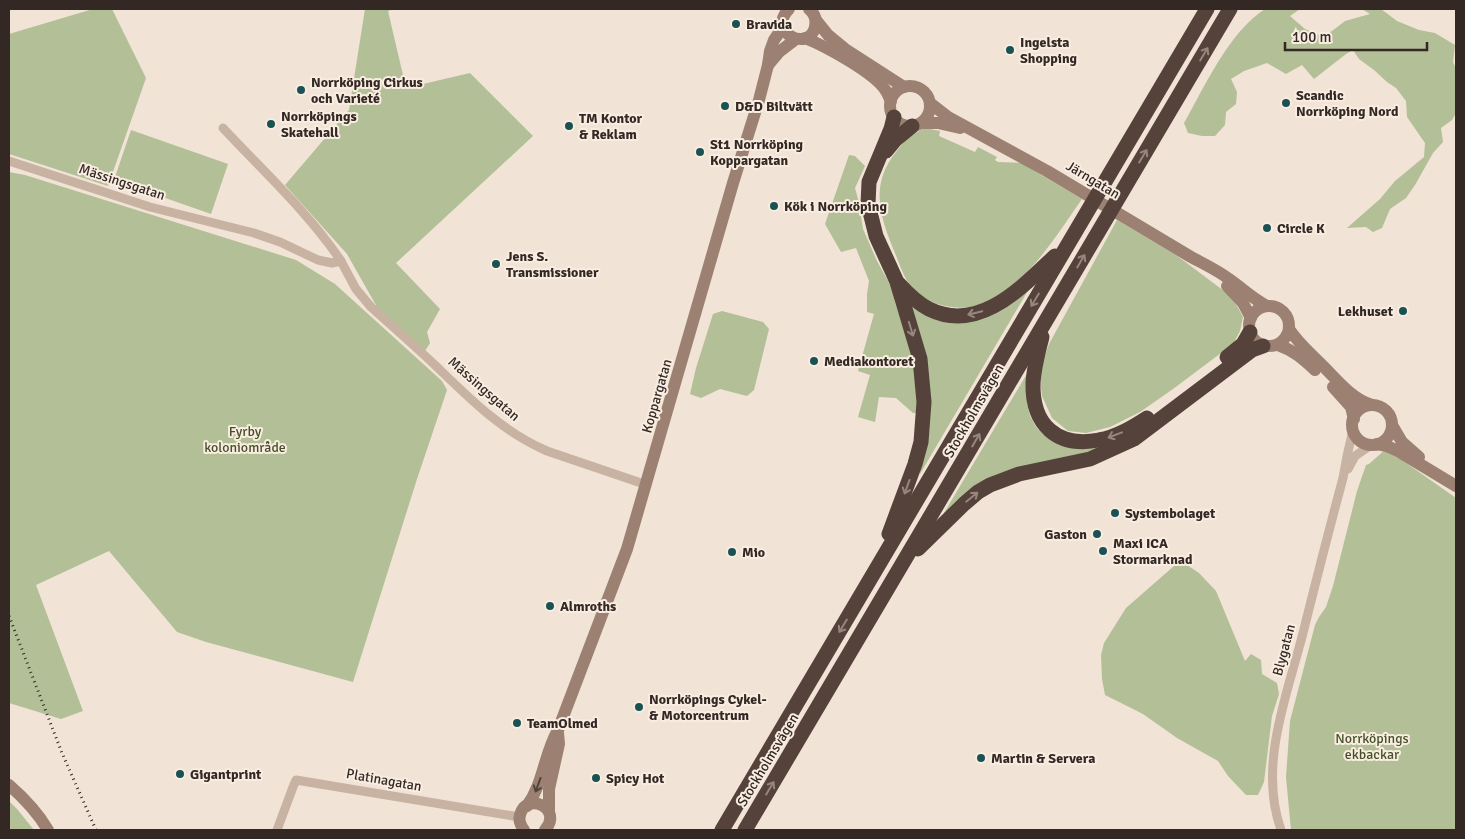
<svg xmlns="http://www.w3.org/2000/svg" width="1465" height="839" viewBox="0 0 1465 839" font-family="Signika,sans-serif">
<rect width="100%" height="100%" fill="#f1e3d5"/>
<g fill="#b3bf96">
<path d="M93,9H112L146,78L108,186L9,154V34Z"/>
<path d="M365,9H394L388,11L406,88L470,73L533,136L396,263L440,309L427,332L430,343L425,351L377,307L347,254L285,185L349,110Z"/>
<path d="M1265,9H1300L1290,16L1305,29L1322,36L1332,31L1345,21L1370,14L1362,9H1381L1397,21L1419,30L1435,33L1455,45L1453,62L1456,69V113L1452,120L1441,128L1443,142L1433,153L1415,185L1406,198L1390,209L1382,228L1373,232L1366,227L1347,228L1380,199L1395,181L1424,157L1425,143L1407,117L1406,101L1396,88L1387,82L1374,70L1359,59L1353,50L1346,54L1314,79L1302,65L1286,74L1267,63L1244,71L1231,79L1237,92L1236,104L1226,112L1225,125L1215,136H1202L1188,133L1184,123C1205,86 1229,32 1265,9Z"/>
<path d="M925,128L940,131L939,136L975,152L978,147L997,157L995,160L998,162L1021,163L1082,199C1058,233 1030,280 992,300C972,310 950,310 930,301C927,300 922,299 920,297C908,287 902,271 897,258C881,220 868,187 896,152C906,139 910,135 925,128Z"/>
<path d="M131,130L228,164L211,214L114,180Z"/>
<path d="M849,155L855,156L865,166L855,188L858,199L863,229L877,261L893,290L895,302L916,365L918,413H913L896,398L879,397L875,422L858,417L870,375L858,371L874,314L867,312V294L869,281L856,248L841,252L825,224Z"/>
<path d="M9,172L25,175L296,260L335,284L442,381L447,390L417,479L353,682L206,642L177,632L109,551L36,585L83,711L61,719L9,703Z"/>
<path d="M1117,220L1176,255L1228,294L1237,306L1243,317L1240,331L1233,344L1173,389L1140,412L1110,427L1086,433L1068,431L1052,418L1042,396L1039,372L1049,344Z"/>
<path d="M1033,282L920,474V468L928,441L908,302L961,321Z"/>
<path d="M722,311L763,322L769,329L754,390L747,396L720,389L701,398L690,394L696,368L713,314Z"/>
<path d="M1028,372L1027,403L1030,416L1036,427L1043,434L1055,442L1116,439L1088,455L1018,469L946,516L944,513Z"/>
<path d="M1387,448L1397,458H1399L1456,498V830H1291L1286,777L1290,721L1315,625L1319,617L1326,607L1333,586L1357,491L1366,465L1369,464Z"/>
<path d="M1187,565L1199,573L1216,591L1245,661L1251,654L1261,660L1262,674L1277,683L1279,694L1272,716L1264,782L1258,795H1246L1228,776L1218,761L1177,738L1143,714L1105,695L1102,679L1101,655L1104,643L1126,608L1174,566Z"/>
<path d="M9,801L17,809L34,830H11L9,826Z"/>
</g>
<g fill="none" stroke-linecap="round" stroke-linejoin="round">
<g stroke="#c8b2a2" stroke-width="9">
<path d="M223,128C262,170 309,213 341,261"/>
<path d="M9,161L150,207L254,233L280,242L318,260L332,263L341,261L356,289L371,307C393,327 416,347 437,367C471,400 503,432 547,451L647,485"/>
<path d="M1348,469L1355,456L1371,445"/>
<path d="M277,830L293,787L296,780L519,817"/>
<path d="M1281,830C1258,765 1287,696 1303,633C1316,581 1329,530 1343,478L1347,456L1353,430"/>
</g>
<g stroke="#9c8173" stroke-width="12">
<path d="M789,9C766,32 809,53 815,27C817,19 814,13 809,9"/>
<path d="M816,20L828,35L845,49L904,87"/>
<path d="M805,38C825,46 875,73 886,91C888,94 889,98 891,101"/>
<path d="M768,65L779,52L796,39"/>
<circle cx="910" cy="106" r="20"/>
<path d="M930,103L948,117L1047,171L1191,257C1204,264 1217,270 1229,279C1242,288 1253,299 1267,306"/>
<path d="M922,123H938L960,128"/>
<path d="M1227,286L1243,303L1251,318"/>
<circle cx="1269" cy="326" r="20"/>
<path d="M1289,329C1298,343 1311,354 1323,366C1338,381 1352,399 1372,405"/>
<path d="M1278,345C1293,350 1303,359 1315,370"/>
<path d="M1333,387L1351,407L1354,419"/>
<circle cx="1372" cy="425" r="20"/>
<path d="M1392,425L1402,442L1419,457"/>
<path d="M1377,444L1387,446L1398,451L1456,486"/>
<path d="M9,785C24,798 38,813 48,830"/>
<path d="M527,806C544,782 544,754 558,730L627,549L733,183L759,100L768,65L770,51L774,40L783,27"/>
<path d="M549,812V789L559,744L558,733"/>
<path d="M524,830C521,826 518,821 520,815C526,791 564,808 545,830"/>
</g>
<g stroke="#54423b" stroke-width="15">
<path d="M886,151L895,140L912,126"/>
<path d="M899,284C908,294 917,303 929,309C979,334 1022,287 1055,256"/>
<path d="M1042,337C1038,352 1034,367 1033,383C1032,425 1057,448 1099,440C1117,437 1133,427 1147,418"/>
<path d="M1227,357L1243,344L1250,332"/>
<path d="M889,534L915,464L921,442L924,402L920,359L897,282L876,236L868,204L869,182L891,129L894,117"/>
<path d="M918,549L964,504L978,492L990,485L1019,474L1090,459L1134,439L1240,359L1252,350L1263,346"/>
<path d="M722,830L1207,9"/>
<path d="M745,830L1230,9"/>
</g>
<path stroke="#332824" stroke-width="3" stroke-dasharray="1 4" stroke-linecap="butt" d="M9,616L62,753L96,830"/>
</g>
<defs><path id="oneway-shaft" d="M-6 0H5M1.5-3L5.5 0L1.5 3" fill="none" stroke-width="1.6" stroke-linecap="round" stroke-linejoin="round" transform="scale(1.25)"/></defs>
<g stroke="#96867d">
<use href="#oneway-shaft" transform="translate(1204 54) rotate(-59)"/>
<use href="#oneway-shaft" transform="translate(1143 156) rotate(-59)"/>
<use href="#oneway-shaft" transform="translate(1081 261) rotate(-60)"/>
<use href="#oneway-shaft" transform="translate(1035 300) rotate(121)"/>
<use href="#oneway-shaft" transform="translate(975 313) rotate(167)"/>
<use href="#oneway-shaft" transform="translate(911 329) rotate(73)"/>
<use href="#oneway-shaft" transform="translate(1115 435) rotate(159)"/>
<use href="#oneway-shaft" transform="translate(976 440) rotate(-60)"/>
<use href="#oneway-shaft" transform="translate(907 487) rotate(110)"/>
<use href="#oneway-shaft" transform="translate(972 497) rotate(-39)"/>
<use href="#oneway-shaft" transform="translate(843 626) rotate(121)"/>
<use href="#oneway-shaft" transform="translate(770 788) rotate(-59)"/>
</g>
<use stroke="#52433c" href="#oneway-shaft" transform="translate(538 785) rotate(110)"/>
<g fill="#1a5254" stroke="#f9ede1" stroke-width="2">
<circle cx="736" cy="24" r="5"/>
<circle cx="1010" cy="50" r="5"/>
<circle cx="301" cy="90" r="5"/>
<circle cx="1286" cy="103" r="5"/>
<circle cx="725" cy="106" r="5"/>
<circle cx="271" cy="124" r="5"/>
<circle cx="569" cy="126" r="5"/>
<circle cx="700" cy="152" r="5"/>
<circle cx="774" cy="206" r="5"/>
<circle cx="1267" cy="228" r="5"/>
<circle cx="496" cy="264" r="5"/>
<circle cx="1403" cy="311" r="5"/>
<circle cx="814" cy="361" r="5"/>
<circle cx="1115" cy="513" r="5"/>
<circle cx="1097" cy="534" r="5"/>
<circle cx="1103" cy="551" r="5"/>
<circle cx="732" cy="552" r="5"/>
<circle cx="550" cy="606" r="5"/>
<circle cx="639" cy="707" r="5"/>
<circle cx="517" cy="723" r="5"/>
<circle cx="981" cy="758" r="5"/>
<circle cx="180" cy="774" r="5"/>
<circle cx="596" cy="778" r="5"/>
</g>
<g text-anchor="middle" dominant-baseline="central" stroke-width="4" stroke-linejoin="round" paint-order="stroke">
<g font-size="14" font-weight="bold" fill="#332824" stroke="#f9ede1" text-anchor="start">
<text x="746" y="24">Bravida</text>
<text x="1020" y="42">Ingelsta<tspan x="1020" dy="16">Shopping</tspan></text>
<text x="311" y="82">Norrköping Cirkus<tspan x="311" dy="16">och Varieté</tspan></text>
<text x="1296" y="95">Scandic<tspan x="1296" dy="16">Norrköping Nord</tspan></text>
<text x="735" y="106">D&amp;D Biltvätt</text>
<text x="281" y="116">Norrköpings<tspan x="281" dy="16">Skatehall</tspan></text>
<text x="579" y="118">TM Kontor<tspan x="579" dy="16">&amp; Reklam</tspan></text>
<text x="710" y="144">St1 Norrköping<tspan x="710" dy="16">Koppargatan</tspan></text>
<text x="784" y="206">Kök i Norrköping</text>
<text x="1277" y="228">Circle K</text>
<text x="506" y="256">Jens S.<tspan x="506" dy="16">Transmissioner</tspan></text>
<text x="1393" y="311" text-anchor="end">Lekhuset</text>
<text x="824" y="361">Mediakontoret</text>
<text x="1125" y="513">Systembolaget</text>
<text x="1087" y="534" text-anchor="end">Gaston</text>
<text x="1113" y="543">Maxi ICA<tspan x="1113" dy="16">Stormarknad</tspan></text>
<text x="742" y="552">Mio</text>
<text x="560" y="606">Almroths</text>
<text x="649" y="699">Norrköpings Cykel-<tspan x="649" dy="16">&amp; Motorcentrum</tspan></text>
<text x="527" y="723">TeamOlmed</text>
<text x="991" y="758">Martin &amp; Servera</text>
<text x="190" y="774">Gigantprint</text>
<text x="606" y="778">Spicy Hot</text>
</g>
<g font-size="14" fill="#332824" stroke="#f9ede1">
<text transform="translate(1093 180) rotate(31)">Järngatan</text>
<text transform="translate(122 182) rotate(18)">Mässingsgatan</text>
<text transform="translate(484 389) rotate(41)">Mässingsgatan</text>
<text transform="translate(657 396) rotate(-74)">Koppargatan</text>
<text transform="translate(974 411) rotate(-60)">Stockholmsvägen</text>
<text transform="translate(1284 650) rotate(-75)">Blygatan</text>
<text transform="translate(768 760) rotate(-59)">Stockholmsvägen</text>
<text transform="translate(384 780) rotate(10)">Platinagatan</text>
</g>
<g font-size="14" fill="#445128" stroke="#f9ede1">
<text x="245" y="431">Fyrby<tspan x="245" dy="16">koloniområde</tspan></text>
<text x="1372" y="738">Norrköpings<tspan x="1372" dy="16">ekbackar</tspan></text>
</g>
</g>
<rect width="1465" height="839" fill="none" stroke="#332824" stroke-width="20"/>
<path d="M1285 42v8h142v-8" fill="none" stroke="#332824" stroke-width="2.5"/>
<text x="1292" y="42" font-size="15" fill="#332824" stroke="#f9ede1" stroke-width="4" paint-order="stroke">100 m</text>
</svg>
